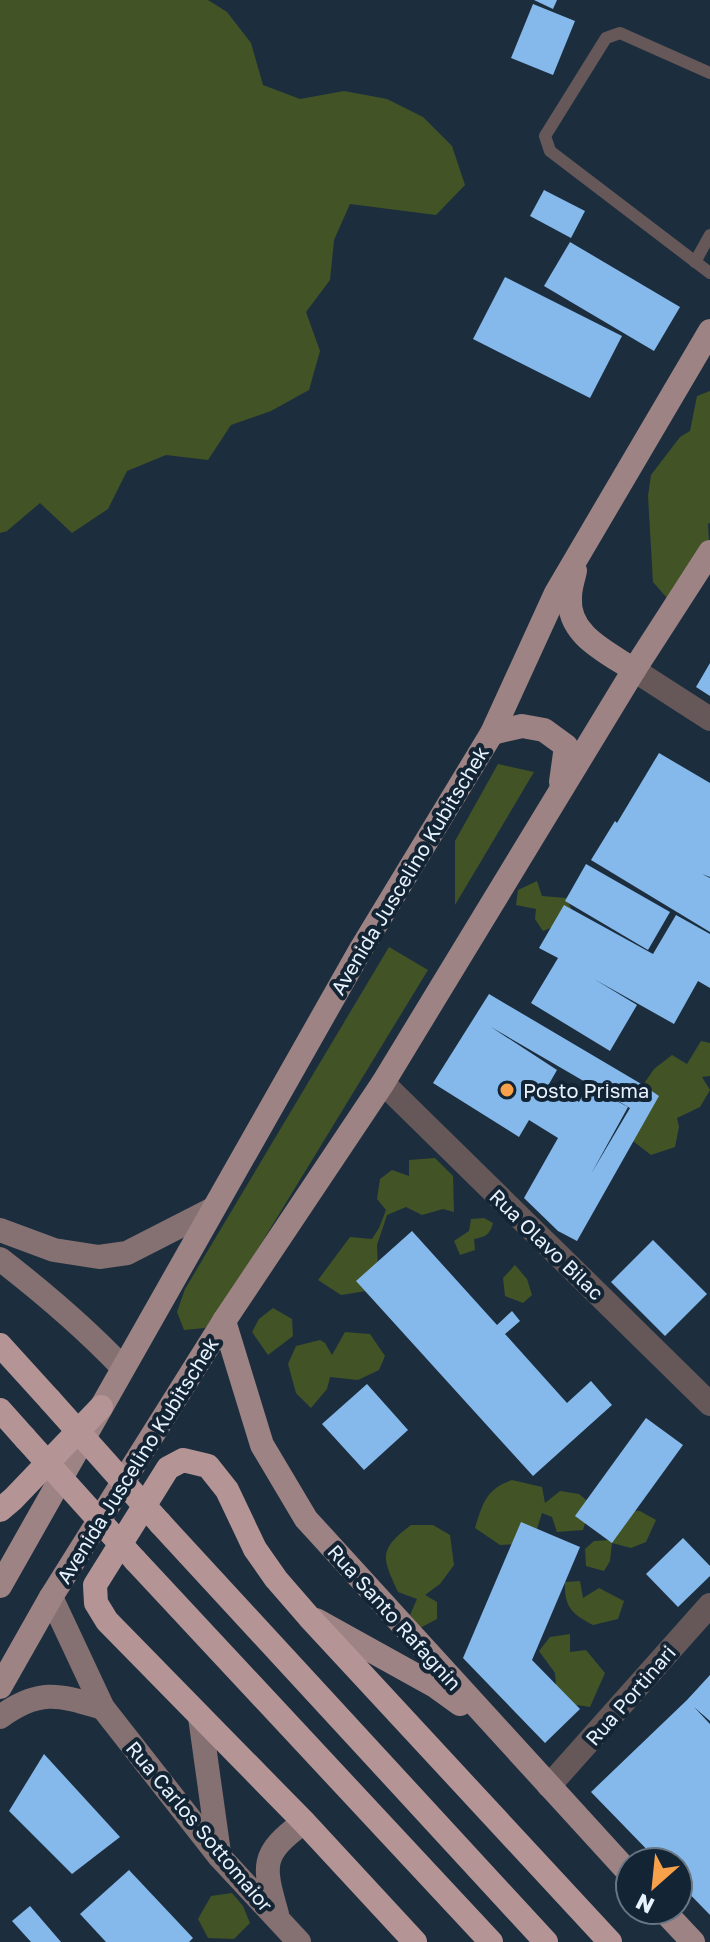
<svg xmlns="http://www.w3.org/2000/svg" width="710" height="1942" viewBox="0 0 710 1942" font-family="'Golos Text',sans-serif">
<rect width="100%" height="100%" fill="#1c2e3e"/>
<g fill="#425326">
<path d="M0,0H208L227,12L251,43L263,85L300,99L344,91L387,99L423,117L452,146L465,185L436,215L350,204L334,240L330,280L306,312L320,351L309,390L271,411L231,425L208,460L166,455L127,471L108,509L72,533L40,503L7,531L0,533Z"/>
<path d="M710,391V523L708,524L710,555L667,598L653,582L648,496L651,475L680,437L690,431L697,396Z"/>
<path d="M498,764L534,772L455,905V841Z"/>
<path d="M537,881L542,896L566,898L571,908L566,922L543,931L535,919L536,909L516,905L518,890Z"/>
<path d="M389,947L428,970L223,1306L205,1328L184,1330L177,1312L185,1289Z"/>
<path d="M701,1041L710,1043V1076L702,1077L710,1090L700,1107L677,1118L679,1127L675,1147L651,1155L633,1141L635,1125L655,1102L643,1085L654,1069L672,1055L687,1064Z"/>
<path d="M435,1158L453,1176L454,1212L443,1209L422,1215L406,1207L387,1215L377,1245L378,1269L366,1291L341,1295L318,1280L350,1237L372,1239L379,1228L386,1210L377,1199L380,1179L392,1170L409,1176V1160Z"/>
<path d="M484,1218L493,1223C490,1235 485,1237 474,1239L475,1250L460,1255L454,1241L469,1231L471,1219Z"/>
<path d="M515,1265L527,1279L532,1295L523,1303L505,1296L503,1278Z"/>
<path d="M273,1308L292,1319L293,1336L268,1355L252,1332L259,1319Z"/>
<path d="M345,1332L370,1334L385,1356L379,1370L358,1380L330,1377L327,1389L311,1408L296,1393L288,1364L296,1346L320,1340L325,1343L332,1355Z"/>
<path d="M512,1480L542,1487L545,1503L560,1491L579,1494L591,1504L583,1530L557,1532L552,1517L542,1513L537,1529L520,1544L500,1545L475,1528C483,1503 486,1489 512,1480Z"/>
<path d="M623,1510L640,1511L656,1520L646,1542L631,1548L612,1543L610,1561L604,1571L586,1566L585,1549L594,1541L610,1540Z"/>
<path d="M411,1525H433L450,1535L454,1565L440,1584L425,1595L437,1602V1619L420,1628L410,1615L417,1599L398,1592C382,1557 378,1550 411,1525Z"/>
<path d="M580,1581L583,1598L599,1588L624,1601L618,1619L593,1625C572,1614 564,1607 565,1582Z"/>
<path d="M570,1634V1652L586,1650L605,1673L590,1707L570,1704L557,1696L555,1673L539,1651L550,1637Z"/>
<path d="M232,1893L243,1906L250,1923L234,1939L208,1938L198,1919L211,1896Z"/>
</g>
<g fill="#85b9ec" fill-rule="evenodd">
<path d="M534,0H557L553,9Z"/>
<path d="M533,4L575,21L553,75L511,58Z"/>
<path d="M544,190L585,211L571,238L530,216Z"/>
<path d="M570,242L680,307L654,351L544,286Z"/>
<path d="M505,277L622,336L590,398L473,339Z"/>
<path d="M710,663V696L696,687Z"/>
<path d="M659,753L710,783V877L702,874L710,878V932L591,860L615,821L617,823Z"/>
<path d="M586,864L670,912L648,950L565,901Z"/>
<path d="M564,905L653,954L676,915L710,934V988L698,981L674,1024L594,979L637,1005L610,1051L531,1003L558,958L539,948Z"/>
<path d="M489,994L643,1085L659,1096L577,1241L558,1231L524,1198L558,1138L529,1120L519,1137L433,1083ZM491,1027L630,1108L591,1174L628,1107L588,1086L579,1102L549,1084L557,1070Z"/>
<path d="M412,1231L497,1325L512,1311L520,1321L505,1334L567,1403L591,1381L612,1405L533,1476L356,1281Z"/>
<path d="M653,1240L707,1294L665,1336L611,1282Z"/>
<path d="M367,1384L408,1430L364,1470L322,1424Z"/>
<path d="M646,1418L683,1445L612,1543L575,1516Z"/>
<path d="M521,1522L580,1547L532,1660L580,1709L545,1743L463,1658Z"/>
<path d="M683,1538L710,1566V1576L678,1607L646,1574Z"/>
<path d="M710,1675V1721L694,1707L710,1724V1915L678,1882V1862H659L591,1792L687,1700Z"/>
<path d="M44,1754L120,1837L72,1874L9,1811Z"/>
<path d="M129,1870L193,1938L189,1942H106L80,1914Z"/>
<path d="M30,1906L61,1942H31L12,1921Z"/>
</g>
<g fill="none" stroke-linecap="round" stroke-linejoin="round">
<g stroke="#665858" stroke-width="12">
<path d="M710,73L620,33L606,38L545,136L550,151L710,273"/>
<path d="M695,262L710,235"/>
</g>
<g stroke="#665858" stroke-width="24">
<path d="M634,670L710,719"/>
<path d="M383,1083L710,1404"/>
<path d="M549,1786L710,1605"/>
</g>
<g stroke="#857171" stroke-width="24">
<path d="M0,1230L54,1250L99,1257L127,1253L213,1209"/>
<path d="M0,1259C44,1293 85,1328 123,1368"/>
<path d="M51,1597L103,1708L219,1856L299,1942"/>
<path d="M0,1717C40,1688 59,1695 103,1708"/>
<path d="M200,1717L219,1853"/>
<path d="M277,1914C263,1865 260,1854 304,1822"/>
</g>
<g stroke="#9e8384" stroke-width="24">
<path d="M575,571C573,580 570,588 570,597C567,635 607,652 634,670"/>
<path d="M492,733L522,726L544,730L566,746L561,782"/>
<path d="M224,1321L262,1445L306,1519L630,1874"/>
<path d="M0,1586L361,949L492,733L556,593L710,331"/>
<path d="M316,1620L435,1686L460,1704"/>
<path d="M0,1687L51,1597L224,1321L383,1083L634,670L710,552"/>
<path d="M663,1910L693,1942"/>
</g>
<g stroke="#b49495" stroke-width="24">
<path d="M0,1345L50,1400"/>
<path d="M0,1410L25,1438"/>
<path d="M0,1510L13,1499L101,1407"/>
<path d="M160,1523L546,1942"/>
<path d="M135,1560L491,1942"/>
<path d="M415,1942L304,1822L107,1621L96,1603L95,1585L168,1468L183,1460L208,1466L227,1490L255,1549L276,1579L309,1617L610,1942"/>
</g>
<g stroke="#b49495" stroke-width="24">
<path d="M50,1400L160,1523"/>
<path d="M25,1438L135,1560"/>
</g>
</g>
<circle fill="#f8a14b" stroke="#132434" stroke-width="3" cx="507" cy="1090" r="8"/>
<g text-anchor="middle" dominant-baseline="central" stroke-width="8" stroke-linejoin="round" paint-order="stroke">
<g font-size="20" fill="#e7f2fd" stroke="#132434">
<text transform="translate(409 870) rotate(-59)">Avenida Juscelino Kubitschek</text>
<text transform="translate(547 1244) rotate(44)">Rua Olavo Bilac</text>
<text transform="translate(137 1460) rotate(-58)">Avenida Juscelino Kubitschek</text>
<text transform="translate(395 1617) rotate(48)">Rua Santo Rafagnin</text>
<text transform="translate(630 1695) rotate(-49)">Rua Portinari</text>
<text transform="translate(200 1826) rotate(50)">Rua Carlos Sottomaior</text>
</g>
<g font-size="20" fill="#e7f2fd" stroke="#132434" text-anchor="start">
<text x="523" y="1090">Posto Prisma</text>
</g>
</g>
<g transform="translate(654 1886) rotate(207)"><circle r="38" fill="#132434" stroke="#687684" stroke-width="2"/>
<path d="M0-6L14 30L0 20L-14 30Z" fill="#f8a14b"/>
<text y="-12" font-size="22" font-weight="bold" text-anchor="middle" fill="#e7f2fd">N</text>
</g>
</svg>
